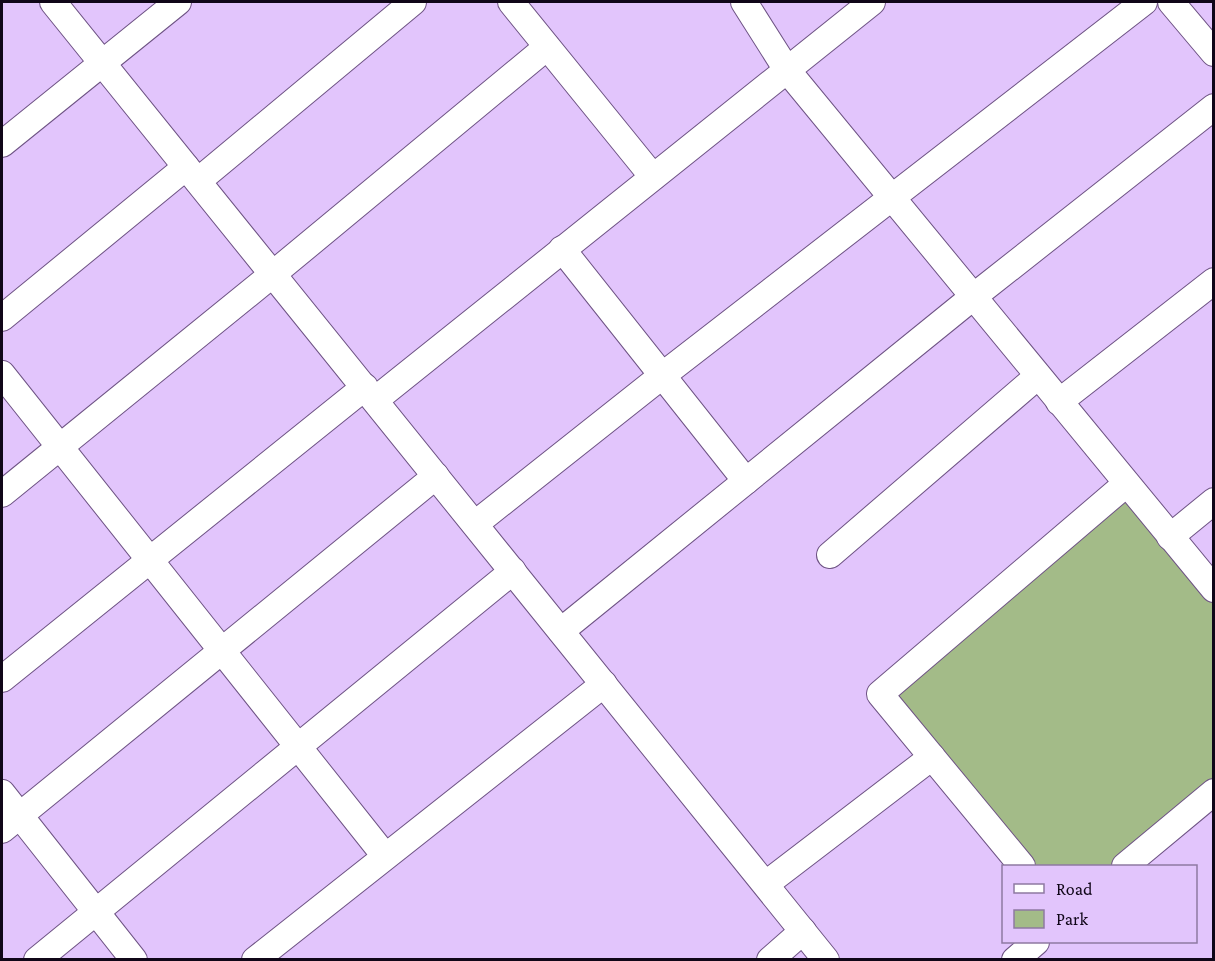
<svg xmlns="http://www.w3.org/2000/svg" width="1215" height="961" viewBox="0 0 1215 961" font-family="'Crimson Pro',serif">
<rect width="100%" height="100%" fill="#e2c5fc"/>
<path fill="#a3bb88" d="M1126,484L1213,589V792L1125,866H1022L880,694Z"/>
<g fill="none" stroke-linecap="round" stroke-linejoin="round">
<defs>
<g id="minor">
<path d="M53,2L826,960"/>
<path d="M511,2L653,177"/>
<path d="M744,2L787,70L1214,589"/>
<path d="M1171,2L1214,53"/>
<path d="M2,144L178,2"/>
<path d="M198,181L413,2"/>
<path d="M562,249L746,481"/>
<path d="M2,318L186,167"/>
<path d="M2,374L385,856"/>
<path d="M375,400L872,2"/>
<path d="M1059,402L1214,281"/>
<path d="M2,494L273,274L547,47"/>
<path d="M475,524L663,375L1144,2"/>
<path d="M1170,537L1214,501"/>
<path d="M830,555L1038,376"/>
<path d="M561,631L973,297L1214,107"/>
<path d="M2,679L365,387"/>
<path d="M2,793L134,960"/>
<path d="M2,830L436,476"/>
<path d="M1022,866L880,694L1126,484"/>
<path d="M1125,866L1214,792"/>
<path d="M766,884L932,757"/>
<path d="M37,960L513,571"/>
<path d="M255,960L604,684"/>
<path d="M770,960L803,931"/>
<path d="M1015,960L1036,942"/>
</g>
</defs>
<use href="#minor" stroke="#6e5384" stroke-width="28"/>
<use href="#minor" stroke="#fff" stroke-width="26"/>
</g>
<rect width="1215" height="961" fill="none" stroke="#100618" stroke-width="6"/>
<rect x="1002" y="865" width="195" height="78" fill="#e2c5fc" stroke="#8e79a1" stroke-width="1.5"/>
<rect x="1014" y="884" width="30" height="9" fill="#ffffff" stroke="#8e79a1" stroke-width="1.5"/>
<text x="1056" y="895" font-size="18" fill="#100618">Road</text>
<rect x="1014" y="910" width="30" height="18" fill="#a3bb88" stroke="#8e79a1" stroke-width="1.5"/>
<text x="1056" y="925" font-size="18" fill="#100618">Park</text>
</svg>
